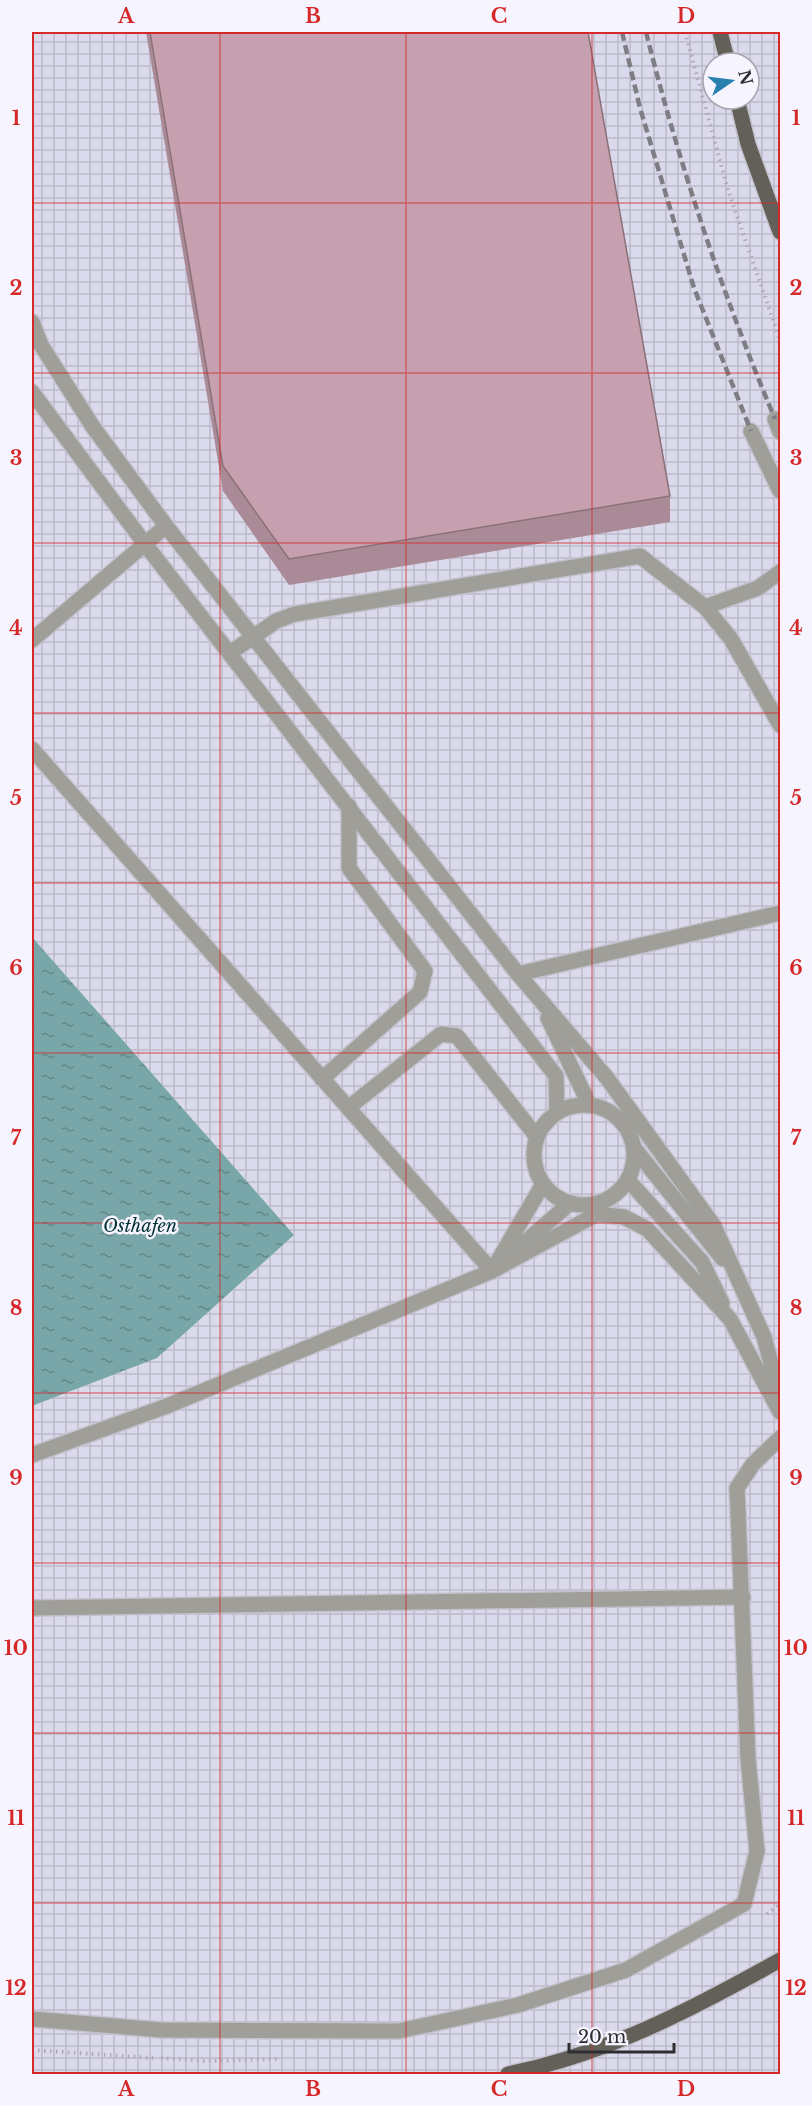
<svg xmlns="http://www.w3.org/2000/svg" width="812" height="2106" viewBox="0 0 812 2106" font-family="'Libre Baskerville',serif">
<defs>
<pattern id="industrial-grid" width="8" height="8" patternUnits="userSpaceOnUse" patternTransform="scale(1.5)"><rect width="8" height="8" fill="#dbdaec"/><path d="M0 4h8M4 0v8" fill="none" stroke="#bcbbcb"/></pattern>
<pattern id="water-ripples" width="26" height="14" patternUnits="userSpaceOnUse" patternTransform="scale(1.5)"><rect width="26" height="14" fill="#78a6a9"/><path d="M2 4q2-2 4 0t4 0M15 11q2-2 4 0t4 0" fill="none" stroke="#63888a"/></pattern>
</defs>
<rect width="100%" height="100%" fill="#e8e7f2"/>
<path fill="url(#industrial-grid)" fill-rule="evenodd" d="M32,32H780V2074H32V1406L157,1358L294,1235L32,937ZM713,63H749V99H713Z"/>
<path fill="url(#water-ripples)" d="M32,937L294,1235L157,1358L32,1406Z"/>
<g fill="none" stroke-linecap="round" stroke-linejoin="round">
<defs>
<g id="lane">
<path d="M32,322L41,345L93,427L166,526L518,974L607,1078L714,1226L764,1337L780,1397"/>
<path d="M32,392L145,544L556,1076L557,1112"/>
<path d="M775,419L780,432"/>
<path d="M751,431L780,491"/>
<path d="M705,607L758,588L780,572"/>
<path d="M32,640L166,526"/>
<path d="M230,653L276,621L295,614L640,556L705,607L731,639L780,725"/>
<path d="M32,749L492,1271"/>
<path d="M518,974L780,913"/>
<path d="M548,1018L589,1104"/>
<path d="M322,1079L420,992L425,971L349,868V806"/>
<circle cx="584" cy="1155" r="50"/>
<path d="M348,1108L441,1034L457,1036L537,1137"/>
<path d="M634,1148L723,1259"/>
<path d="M628,1180L702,1262L722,1303"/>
<path d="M514,1252L570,1203"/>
<path d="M492,1271L543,1184"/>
<path d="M32,1455L167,1406L492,1271L597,1214L624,1217L647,1229L730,1319L780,1412"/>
<path d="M32,1608L743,1597"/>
<path d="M32,2019L161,2030L399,2031L518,2005L626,1970L744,1904L757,1851L748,1759L737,1488L753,1464L780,1438"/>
</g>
<g id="primary">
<path d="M720,32L728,63"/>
<path d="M737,99L748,144L780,232"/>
<path d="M508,2074C607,2054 693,2009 780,1960"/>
</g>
</defs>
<use href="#lane" stroke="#c3c2cc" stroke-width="18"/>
<use href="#primary" stroke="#c3c2cc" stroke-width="18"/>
<g stroke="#abaab3" stroke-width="4" stroke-dasharray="1.5 4.5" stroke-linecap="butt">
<path d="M685,32L728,190L780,340"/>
<path d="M767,1914L780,1904"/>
<path d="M32,2050L153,2058"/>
<path d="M161,2058L206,2061L279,2059"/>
</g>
<use href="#lane" stroke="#9f9e99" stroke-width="15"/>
<use href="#primary" stroke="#636059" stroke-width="15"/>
<g stroke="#7d7d84" stroke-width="4.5" stroke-dasharray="9 4.5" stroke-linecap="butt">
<path d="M622,32L640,108L694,288L751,431"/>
<path d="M646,32C679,164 722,293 775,419"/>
</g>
</g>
<path fill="#aa8a96" d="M146,32H588L670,496V522L289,585L223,491Z"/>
<path fill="#c6a0ae" stroke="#8b707a" stroke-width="1.5" d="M150,32H588L670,496L289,559L223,466Z"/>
<path fill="none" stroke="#d62828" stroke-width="1.5" stroke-opacity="0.55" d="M220,32V2074M406,32V2074M592,32V2074M32,203H780M32,373H780M32,543H780M32,713H780M32,883H780M32,1053H780M32,1223H780M32,1393H780M32,1563H780M32,1733H780M32,1903H780"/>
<g text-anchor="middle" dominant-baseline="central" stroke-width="5" stroke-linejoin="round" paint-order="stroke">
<g font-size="18" font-style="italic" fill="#033336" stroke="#f5f4ff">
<text x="140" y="1226">Osthafen</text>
</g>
</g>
<rect width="812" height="2106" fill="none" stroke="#f5f4ff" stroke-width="66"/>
<g transform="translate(731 81) rotate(76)"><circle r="28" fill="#f5f4ff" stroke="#a5a5ad" stroke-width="1.5"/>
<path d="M0-4.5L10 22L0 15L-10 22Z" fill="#2880af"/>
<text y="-9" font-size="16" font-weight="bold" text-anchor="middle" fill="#2e2e32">N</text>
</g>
<path d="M569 2043v9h105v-9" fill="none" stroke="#2e2e32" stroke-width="3"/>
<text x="578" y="2043" font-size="18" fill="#2e2e32" stroke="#f5f4ff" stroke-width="4.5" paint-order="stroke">20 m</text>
<rect x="33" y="33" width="746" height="2040" fill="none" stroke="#d62828" stroke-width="2"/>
<g font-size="20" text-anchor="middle" font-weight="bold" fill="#d62828">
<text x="126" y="23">A</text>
<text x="313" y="23">B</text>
<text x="499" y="23">C</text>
<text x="686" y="23">D</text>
<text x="16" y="125">1</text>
<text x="796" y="125">1</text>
<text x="16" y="295">2</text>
<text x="796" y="295">2</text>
<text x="16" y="465">3</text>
<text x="796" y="465">3</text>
<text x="16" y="635">4</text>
<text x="796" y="635">4</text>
<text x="16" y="805">5</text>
<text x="796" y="805">5</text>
<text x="16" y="975">6</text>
<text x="796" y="975">6</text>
<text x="16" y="1145">7</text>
<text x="796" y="1145">7</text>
<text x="16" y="1315">8</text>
<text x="796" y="1315">8</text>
<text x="16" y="1485">9</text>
<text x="796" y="1485">9</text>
<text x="16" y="1655">10</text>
<text x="796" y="1655">10</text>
<text x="16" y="1825">11</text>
<text x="796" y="1825">11</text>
<text x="16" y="1995">12</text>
<text x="796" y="1995">12</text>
<text x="126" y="2096">A</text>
<text x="313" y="2096">B</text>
<text x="499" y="2096">C</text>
<text x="686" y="2096">D</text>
</g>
</svg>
